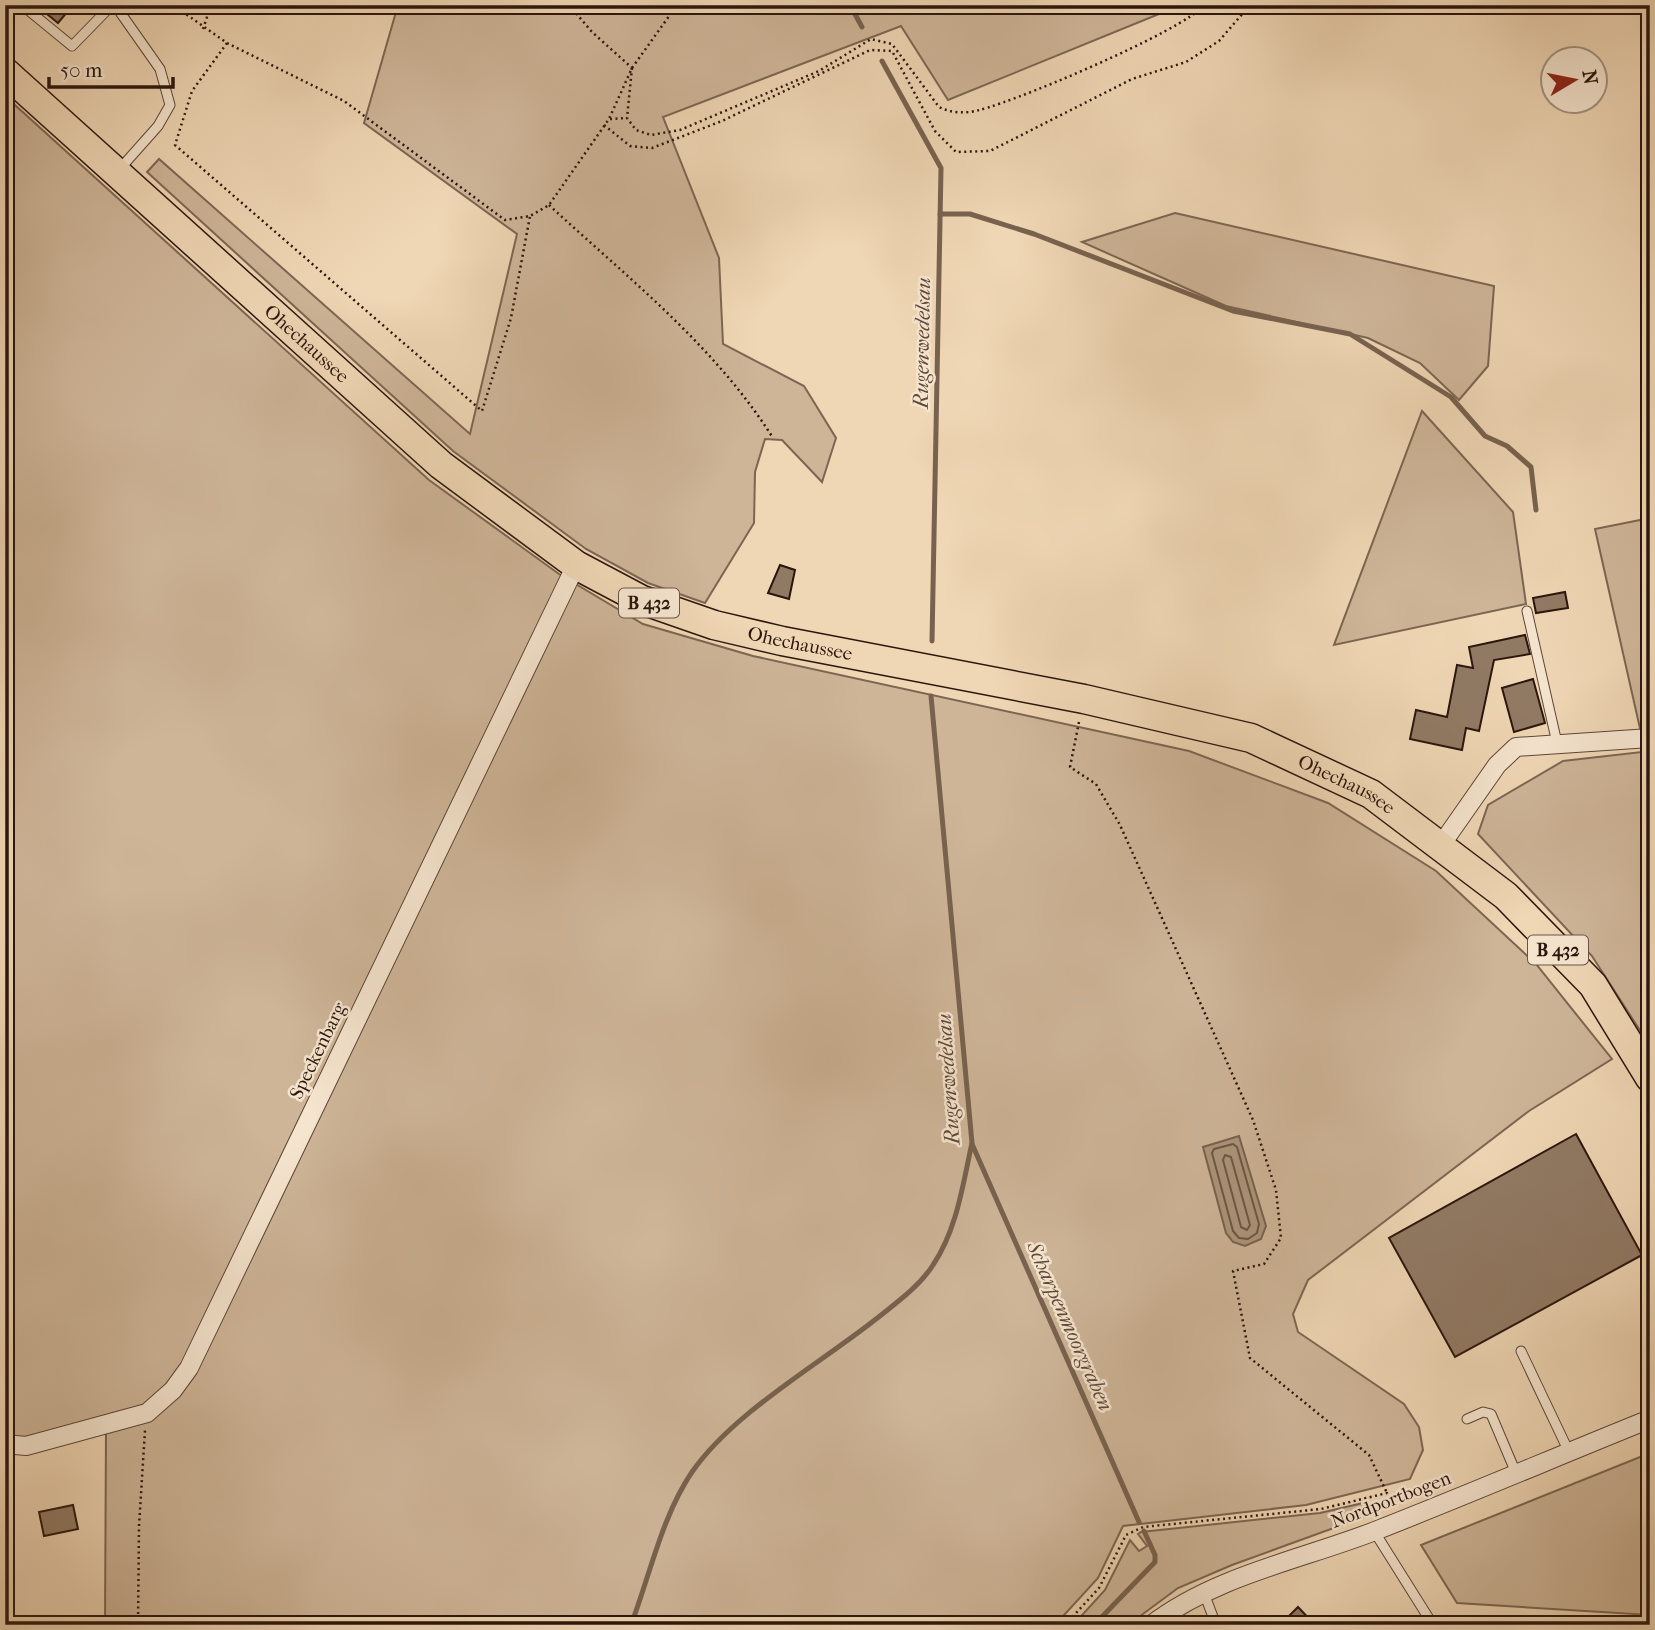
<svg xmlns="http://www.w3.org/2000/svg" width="1655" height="1630" viewBox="0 0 1655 1630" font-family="'IM FELL French Canon',serif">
<rect width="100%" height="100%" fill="#efd6b4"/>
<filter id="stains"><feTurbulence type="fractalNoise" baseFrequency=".00286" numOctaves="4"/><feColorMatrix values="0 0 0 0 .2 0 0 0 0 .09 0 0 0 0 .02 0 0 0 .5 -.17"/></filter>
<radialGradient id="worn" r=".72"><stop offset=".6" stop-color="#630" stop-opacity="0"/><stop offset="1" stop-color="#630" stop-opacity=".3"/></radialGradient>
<g fill="#ceb598" stroke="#7c6652" stroke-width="2">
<path d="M398,5H1181L948,100L901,26L663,117L719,258L723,344L804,386L836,438L822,482L782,440L765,439L755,472L754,523L705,603L648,583L586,549L453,451L147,172L159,159L470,434L517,234L364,123Z"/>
<path d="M5,96L429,480L559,574L643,624L753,656L1189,751L1328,803L1436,871L1536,964L1612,1059L1529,1111L1308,1280L1293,1314L1298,1332L1404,1404L1419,1427L1423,1450L1410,1479L1306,1505L1123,1526L1098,1578L1055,1625H105L106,1432L24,1439L5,1436Z"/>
<path d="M1175,213L1494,286L1488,366L1459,400L1420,363L1368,338L1226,306L1082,242Z"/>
<path d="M1422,411L1513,512L1526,604L1334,645Z"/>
<path d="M1650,518V732L1641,733L1595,529Z"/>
<path d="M1650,751V1046L1592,956L1478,834L1488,805L1563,761Z"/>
<path d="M1650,1453V1615L1457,1603L1421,1545Z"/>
<path d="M1363,1503L1364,1517L1232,1565L1178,1588L1128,1625H1073L1105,1590L1130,1540L1139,1551L1147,1546L1138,1534L1141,1532L1320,1513Z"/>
</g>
<path fill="#ac957b" stroke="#78624f" stroke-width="2" d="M1239,1136L1266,1226L1261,1239L1245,1246L1233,1242L1226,1233L1203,1147Z"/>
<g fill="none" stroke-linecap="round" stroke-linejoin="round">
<g stroke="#6c5644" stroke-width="2">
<path d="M1233,1144L1237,1147L1259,1224L1257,1233L1248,1239L1239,1238L1233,1231L1212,1153L1214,1149Z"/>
<path d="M1225,1155L1231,1157L1250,1225L1247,1230L1241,1227L1223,1160Z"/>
</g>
<g stroke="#78624f" stroke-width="5">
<path d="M850,5L862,27"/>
<path d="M882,61L941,168L932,641"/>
<path d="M940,214H970L1034,234L1233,311L1350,334L1451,397L1485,436L1507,446L1531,467L1536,510"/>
<path d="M972,1144L1139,1522"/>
<path d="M631,1625C650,1575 662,1516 692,1472C734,1412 818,1365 876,1319C896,1303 919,1287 933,1265C957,1230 963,1183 972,1143L931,696"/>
<path d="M1094,1625L1155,1562V1555L1144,1531"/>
</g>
</g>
<g fill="#917a64" stroke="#2b160d" stroke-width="2">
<path d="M36,5H73L58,23Z"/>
<path d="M780,565L795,570L789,599L768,593Z"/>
<path d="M1565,592L1568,608L1536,613L1533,598Z"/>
<path d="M1525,635L1530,654L1494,660L1479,731L1466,728L1462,750L1410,739L1416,710L1447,717L1457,665L1473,668L1469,647Z"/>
<path d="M1533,679L1545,723L1514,732L1502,688Z"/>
<path d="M1576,1134L1642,1255L1455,1357L1389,1238Z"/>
<path d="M73,1505L78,1529L44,1536L39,1512Z"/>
<path d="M1298,1607L1315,1625H1280Z"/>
</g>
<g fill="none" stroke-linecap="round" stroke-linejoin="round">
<defs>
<g id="service">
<path d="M22,5L72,46L112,5"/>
<path d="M115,5L160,69L170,105L158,126L118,171"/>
<path d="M1527,611L1557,743"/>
<path d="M1521,1351L1569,1452"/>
<path d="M1467,1419L1483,1412L1491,1414L1516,1473"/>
<path d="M1374,1531L1433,1625"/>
<path d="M1204,1593L1216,1625"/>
</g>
<g id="minor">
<path d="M1441,845L1497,765L1516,747L1650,738"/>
<path d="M5,1444L26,1446L147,1413L173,1390L189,1368L576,565"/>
<path d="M1151,1625C1215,1576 1300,1560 1375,1531C1467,1495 1558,1456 1650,1419"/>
</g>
<g id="primary">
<path id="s1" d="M5,72L441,465L576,565L642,600L714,625L782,641L1084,699L1251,738L1371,794L1506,896L1593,985L1650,1078"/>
</g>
</defs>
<use href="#service" stroke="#5c4637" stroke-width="11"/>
<use href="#minor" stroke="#5c4637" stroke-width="20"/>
<use href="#primary" stroke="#2b160d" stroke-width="31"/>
<g stroke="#2b160d" stroke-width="2.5" stroke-dasharray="2 3.5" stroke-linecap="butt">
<path d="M173,5L227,43L344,101L505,220L530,216L549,205L609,119L632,68L677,5"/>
<path d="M569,5L592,32L632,68"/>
<path d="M203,29L211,5"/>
<path d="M227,43L192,91L175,145L482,411L511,318L530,216"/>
<path d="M632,68L627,118L636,130L651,135L680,130L819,71L871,39L892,44L939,107C949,112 958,113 970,112C1003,108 1187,29 1204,5"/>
<path d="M610,119L627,118"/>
<path d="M604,125L630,146L652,148L722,121L870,50L892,51L935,131L956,152L990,151L1132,79L1186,62L1219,41L1250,5"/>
<path d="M549,205C628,278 715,346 773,438"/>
<path d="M1079,722L1070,767L1096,784L1120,825L1253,1120L1276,1190L1281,1238L1264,1264L1233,1271L1250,1358L1369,1455L1387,1493"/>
<path d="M138,1625L139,1526L145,1430"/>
<path d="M1065,1625L1099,1588L1126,1535L1143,1527L1321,1509L1387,1493L1391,1506"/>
</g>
<use href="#service" stroke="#f5e4ce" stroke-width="9"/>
<use href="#minor" stroke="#f5e4ce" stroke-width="18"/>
<use href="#primary" stroke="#efd6b4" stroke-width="28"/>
</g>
<g text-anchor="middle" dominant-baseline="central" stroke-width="5" stroke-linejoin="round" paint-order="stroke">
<g fill="#f5e4ce" stroke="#685447" stroke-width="2">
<rect x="619" y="588.5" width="60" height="29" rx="5"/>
<rect x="1528" y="935.5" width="60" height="29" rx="5"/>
</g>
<g font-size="18" font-weight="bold" fill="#2b160d">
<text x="649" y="603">B 432</text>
<text x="1558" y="950">B 432</text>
</g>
<g font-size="19" fill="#2b160d" stroke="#f5e4ce">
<text stroke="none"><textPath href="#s1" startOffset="406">Ohechaussee</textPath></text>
<text stroke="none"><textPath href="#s1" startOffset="994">Ohechaussee</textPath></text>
<text stroke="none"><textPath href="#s1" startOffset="1561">Ohechaussee</textPath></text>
<text transform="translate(318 1051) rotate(-64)">Speckenbarg</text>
<text transform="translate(1391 1500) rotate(-21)">Nordportbogen</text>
</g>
<g font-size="21" font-style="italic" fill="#5f4939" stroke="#f5e4ce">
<text transform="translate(922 343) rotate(-89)">Rugenwedelsau</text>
<text transform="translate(948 1079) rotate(-94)">Rugenwedelsau</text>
<text transform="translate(1070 1326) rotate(66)">Scharpenmoorgraben</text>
</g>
</g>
<rect width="1655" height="1630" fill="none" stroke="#efd6b4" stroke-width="28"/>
<rect x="7" y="7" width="1641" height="1616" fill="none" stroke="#2b160d" stroke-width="3.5"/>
<rect x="14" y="14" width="1627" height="1602" fill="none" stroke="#2b160d" stroke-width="2"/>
<g transform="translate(1574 80) rotate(80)"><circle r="33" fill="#f5e4ce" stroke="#a49281" stroke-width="2"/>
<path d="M0-5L12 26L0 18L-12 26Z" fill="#8f2418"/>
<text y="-10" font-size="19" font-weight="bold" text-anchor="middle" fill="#2b160d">N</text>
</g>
<path d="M49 77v10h124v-10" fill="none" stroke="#2b160d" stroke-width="3.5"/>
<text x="60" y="77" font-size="21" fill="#2b160d" stroke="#f5e4ce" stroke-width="5" paint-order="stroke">50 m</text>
<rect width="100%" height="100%" filter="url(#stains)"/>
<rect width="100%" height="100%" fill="url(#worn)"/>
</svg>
